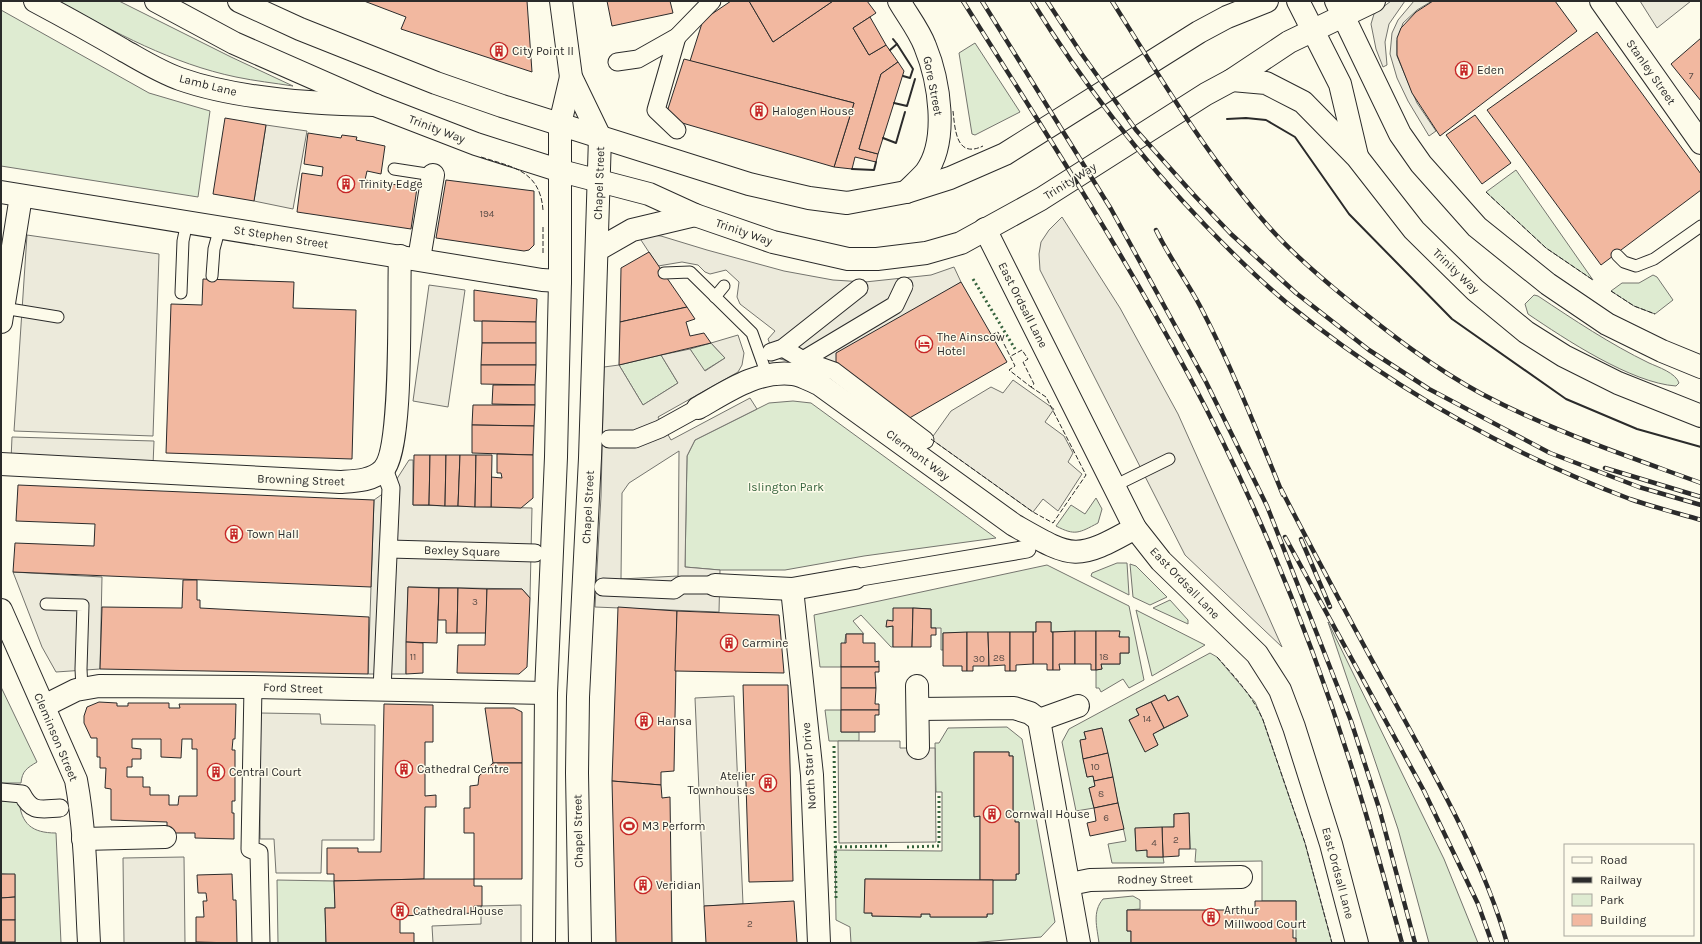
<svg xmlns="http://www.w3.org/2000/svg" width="1702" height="944" viewBox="0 0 1702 944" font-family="Karla,sans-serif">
<rect width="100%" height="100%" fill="#fdfbea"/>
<g fill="#deebd1" stroke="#74746e" fill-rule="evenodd">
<path d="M58,1H119L231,57L293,86C274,83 255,81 236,77C173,64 114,32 58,1Z"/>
<path d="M1,10L149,93L210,111L198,197L1,166Z"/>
<path d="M975,43L1020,112L975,135L972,134L959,53Z"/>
<path d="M1516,170L1593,280L1546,248L1486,192Z"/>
<path d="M1653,275L1657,277L1673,300L1655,314L1634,306L1611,291L1622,283H1639Z"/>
<path d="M1534,295L1538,296C1574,320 1610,344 1649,363C1658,367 1676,373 1679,383L1676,386C1631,383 1565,339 1528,314L1525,304Z"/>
<path d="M711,343L725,358L704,371L690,349Z"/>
<path d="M661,355L678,383L643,405L619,365Z"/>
<path d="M793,401L811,403L996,538L864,556L785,570H720L685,567L687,456L695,440L769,403Z"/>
<path d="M1096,498L1102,509L1098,523C1079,533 1075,536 1056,526L1071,505L1085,514Z"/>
<path d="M1117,563H1127L1129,595L1091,576L1092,573Z"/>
<path d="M1130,564L1136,566L1167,597L1150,605L1133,597Z"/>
<path d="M1047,565L1129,606L1144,680L1129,688L1123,679L1101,692L1099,688H1096V670L1102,669L1101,664H1120V653H1129V638L1119,637V631L1051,632V622H1036V632L943,633V650H941V628H931V609L913,608L893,621H887V627L893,626V647H891L861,615L853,621L864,634H846L841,667H820L814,615Z"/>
<path d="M1170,600L1188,620V624L1153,608Z"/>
<path d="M1136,610L1205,645L1152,676Z"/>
<path d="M1328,622L1444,859L1478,943H1429L1398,829Z"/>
<path d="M1210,653L1217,657L1255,702L1263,720L1305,843L1332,943H1296V901H1262V861L1195,862L1196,849H1190L1189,813L1174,814V827L1135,829L1136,850H1147L1148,857H1163L1164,863H1112L1108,844L1126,841L1102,728L1084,732L1086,739L1080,741L1087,777L1093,776L1095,786L1089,788L1094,808L1076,811L1062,742L1069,729ZM1165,695L1168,701L1178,696L1188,716L1153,734L1158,745L1145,751L1129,720L1139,715L1136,709Z"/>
<path d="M1,687L37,762C27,768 22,771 21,783H1Z"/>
<path d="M825,710H841V732H859V741H829Z"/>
<path d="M1007,727L1022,739L1055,922L1041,937L970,943H851L850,927L836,920L835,850L942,851V792H936L935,743H939L948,728ZM974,752H1009V756H1013V812H1010V816L1015,822H1019V874H1016V880H993L987,917H931L930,914H921V917L872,916V913H865V879L980,880V816H974Z"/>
<path d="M19,800C21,824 32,833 56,833L61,943H15V875L1,874V801Z"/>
<path d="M277,880L334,881L335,908H325L326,943H278Z"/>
<path d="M1133,896L1140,900V909L1127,910V931H1131V943H1099C1097,927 1092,912 1103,899Z"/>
</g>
<g fill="#eceadb" stroke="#74746e" fill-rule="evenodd">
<path d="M1391,1H1405L1389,24L1385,42L1387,65L1383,67L1376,49L1371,24L1374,14Z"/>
<path d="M1414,1H1432L1417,10L1403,23L1397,41V56L1417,103L1436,131L1429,136L1408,101L1397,78L1390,54L1392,33L1398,20Z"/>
<path d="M1640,1H1691L1657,28Z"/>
<path d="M266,125L307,131L293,209L254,201Z"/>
<path d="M1062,217L1120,308L1178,414L1282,647L1185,555L1040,270L1039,254L1041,242L1049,230Z"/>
<path d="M27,235L159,254L153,436L14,431Z"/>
<path d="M650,235L661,236L707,250L784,271L833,280L865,282L931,275L954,267L961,282L836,368L811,367L780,359L774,355L768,339L775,331L740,304L737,297L739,282L726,270L710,274L705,272L698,265L682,262L658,266L639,237Z"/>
<path d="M429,285L465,290L448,407L413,401Z"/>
<path d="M738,335L744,353L742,365L738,372L658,417L671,440L750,398L757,409L695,440L687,456L685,567L720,570L719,612L595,607L601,496L604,367L619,365L643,405L678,383L661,355L690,349L705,371L725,358L711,343ZM679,451L678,576L621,579L622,493L629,483Z"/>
<path d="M1013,380L1054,409L1045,422L1064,436L1073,453L1068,462L1082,474L1058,511L1043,499L1033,512L931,439L951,411L991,387L1003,393Z"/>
<path d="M12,437L154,441L153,465L11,460Z"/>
<path d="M409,460H413V505L532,508L530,598L522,589L408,587L406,674H368L374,500L391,488Z"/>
<path d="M13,572L102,577L100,669L56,672L42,647Z"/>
<path d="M734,696L743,904L704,906L695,698Z"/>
<path d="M260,713L320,714L321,724L375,725L374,840H322L321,873H276L274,839H260Z"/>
<path d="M838,741H900V748H935L936,842L839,843Z"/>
<path d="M184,857L185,943H124L123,858Z"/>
<path d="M521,905V943H433L432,926L481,924V906Z"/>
</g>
<g fill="#f2b8a0" stroke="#2b2b2b" fill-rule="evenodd">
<path d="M364,1H527L532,72L401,29L406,17Z"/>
<path d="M607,1H670L673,13L612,26Z"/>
<path d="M731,1H749L773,42L833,1H867L876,13L853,28L869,55L886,45L898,62L881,74L859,149L878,154L876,162L855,157L852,169L834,167L854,103L690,61L703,20Z"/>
<path d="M749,1H833L773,42Z"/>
<path d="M1433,1H1555L1577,31L1440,136L1412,93L1397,55V38L1401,28L1416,12Z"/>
<path d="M870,17L886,45L869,55L853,28Z"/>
<path d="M1597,32L1701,174V190L1601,265L1487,110Z"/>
<path d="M1701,38V101L1671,64Z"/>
<path d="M684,59L854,103L834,167L665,118Z"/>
<path d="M898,62L904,71L878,154L859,149L881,74Z"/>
<path d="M1475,115L1511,163L1482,184L1446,135Z"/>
<path d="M225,118L266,125L254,201L213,194Z"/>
<path d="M308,133L341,138L342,135L357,137L356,140L385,146L381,174L367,171L365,180L417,188L411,229L297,212L302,173L322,176L323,167L304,164Z"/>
<path d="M446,180L534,191V245L529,250L524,251L436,238Z"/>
<path d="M649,252L687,307L620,322L621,268Z"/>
<path d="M203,279L294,282L293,308L356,310L352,459L166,453L171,304L202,305Z"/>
<path d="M961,282L1007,362L906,420L836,368V353Z"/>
<path d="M474,290L537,299L536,322L474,321Z"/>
<path d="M687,307L695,319L686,322L690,336L704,333L711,343L619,365L620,322Z"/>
<path d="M482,321L536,322V343H482Z"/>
<path d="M482,343H536V365H481Z"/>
<path d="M481,365H536L535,385L481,384Z"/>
<path d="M493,385H535V405L492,404Z"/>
<path d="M473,405H535L534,426L472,425Z"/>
<path d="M472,425L534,426L533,455L472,453Z"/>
<path d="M497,454L533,455V498L521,508L491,507V477L502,478L501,473H497Z"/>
<path d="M414,455H430L429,505H413Z"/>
<path d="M430,455H446L445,506L429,505Z"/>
<path d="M446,455H460L458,506H445Z"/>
<path d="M460,455H476L475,507L458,506Z"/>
<path d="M476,455H492L491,507H475Z"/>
<path d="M18,485L374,500L371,587L13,572L15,543L94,546L95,524L16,521Z"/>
<path d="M183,580H197V600H200V608L369,617L368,674L100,669L102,607L182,608Z"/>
<path d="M408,587L439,588L437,643L406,642Z"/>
<path d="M439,588H458L457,633H446V620H438Z"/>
<path d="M458,588L487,589L486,633H457Z"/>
<path d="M487,589H522L530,598L527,667L519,674L457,673L458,645H485Z"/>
<path d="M618,607L677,611L674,771L661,772V785L612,781Z"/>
<path d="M893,608H913L912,647H893V626L886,627L887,620L893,621Z"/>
<path d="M913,608L931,609V628H936V635H931V647H912Z"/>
<path d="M677,611L779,615L784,673L675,671Z"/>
<path d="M1036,622H1051V632H1053V670H1047V664H1033V632H1036Z"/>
<path d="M1075,631V664H1059L1060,670H1053V632Z"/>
<path d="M1075,631H1096V670H1091V664H1075Z"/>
<path d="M1096,631H1120L1119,637H1129V653H1120V664H1101L1102,669L1096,670Z"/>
<path d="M967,632V671H962V666H943V633Z"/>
<path d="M967,632H988L989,666H973V671H967Z"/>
<path d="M988,632H1010V671H1005V665L989,666Z"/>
<path d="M1010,632H1033V664L1016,665V671H1010Z"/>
<path d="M846,634H863V643H875V662L879,661V667H841V643H846Z"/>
<path d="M406,642L423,643V673L406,674Z"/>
<path d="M841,667H879V672H875L876,688H841Z"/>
<path d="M743,685H788L793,881L749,882Z"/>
<path d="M841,688H876L875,704H879V710H841Z"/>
<path d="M1165,695L1168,701L1178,696L1188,716L1164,728L1151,702Z"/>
<path d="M99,702L117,703V706H128V703H169V708H180L179,704H236L235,739H233L232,750H235V801H232V813H234V839L195,838V833H167V822L111,820V789L105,788L106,768H100V757H97V738H91L84,723V716L87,707ZM132,739H161V757L181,758L182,739H192V749H197V796H179L178,805H169V795H150V787H143V777H127V767H132V759H141V749L132,748Z"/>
<path d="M1151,702L1164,728L1153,734L1158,745L1145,752L1129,720L1139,715L1136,709Z"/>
<path d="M384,704L433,705V742H425V796L436,795V807H425L424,879L334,881V874H327V848H358V852H381Z"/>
<path d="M485,708H514L522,712V763H493Z"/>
<path d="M841,710H879V715H875V732H841Z"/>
<path d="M1102,728L1108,753L1083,759L1080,740L1086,739L1084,732Z"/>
<path d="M974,752H1009V756H1013V812H1010V816H1015V822H1019V874H1016V880H980V816L974,817Z"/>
<path d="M1108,753L1113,777L1094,781L1093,776L1087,777L1083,759Z"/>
<path d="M493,763H522V879H474V833H464V808H470V786L478,785L479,776Z"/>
<path d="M1113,777L1118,803L1094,808L1089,788L1095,786L1094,781Z"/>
<path d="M612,781L661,785L662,798L670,797L672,943H616Z"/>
<path d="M1118,803L1124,829L1090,836L1087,823L1096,821L1094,808Z"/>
<path d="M1189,813L1190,849H1179V856L1163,857L1162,827H1174V814Z"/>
<path d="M1162,827L1163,857H1147V850L1136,851L1135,828Z"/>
<path d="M1,874H15V897L1,898Z"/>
<path d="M232,874L233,900H236L237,943L196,942V917H204L203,901H207L206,893H198L197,875Z"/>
<path d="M424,879H474V886H482V906H474V913L400,916V933H414V943H326L325,908H335L334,881Z"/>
<path d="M865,879L993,880V914H987V917H930V914H921V917L872,916V913H864Z"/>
<path d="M15,897V920H1V898Z"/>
<path d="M794,901L797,943H706L704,906Z"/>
<path d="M1255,901H1296V924H1293V938H1296V943H1131V931H1127V910H1255Z"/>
<rect x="1" y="920" width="14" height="22"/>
</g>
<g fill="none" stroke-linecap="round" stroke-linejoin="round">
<defs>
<g id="service">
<path d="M394,169L433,175"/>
<path d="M1617,255L1624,262L1636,266L1654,259L1701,226"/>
<path d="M664,273L690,272L752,333L767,375"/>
<path d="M212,276L214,249L220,227"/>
<path d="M181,293L183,241L187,222"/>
<path d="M715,297L724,286"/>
<path d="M3,308L58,317"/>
<path d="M1114,486L1169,459"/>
<path d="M46,604L83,605L81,669L82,689"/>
</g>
<g id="pedestrian">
<path d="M617,62L638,59L677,37L712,1"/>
<path d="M677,130L656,110L677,37"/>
<path d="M783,348L803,360L834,371L925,440"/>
<path d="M771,352L783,348L859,288"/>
<path d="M803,360L895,305L904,286"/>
<path d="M609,439H635L660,429L698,408"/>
<path d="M389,549L535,553"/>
<path d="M855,578L1027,549"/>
<path d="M603,587L674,590L681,585H715"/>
<path d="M253,687L250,849L259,853L261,943"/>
<path d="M382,690L391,488L384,469"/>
<path d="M1,792L22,794C32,813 40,809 60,808"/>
</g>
<g id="minor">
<path d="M35,1C65,17 94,33 123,50C141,60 160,72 180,79C237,99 314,104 375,105"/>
<path d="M899,1C907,15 919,30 925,46C939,80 949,140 926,172C920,179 913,185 906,192"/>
<path d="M1601,1L1701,143"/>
<path d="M419,259L433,175"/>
<path d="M1,322L21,196"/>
<path d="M698,408C728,391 757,370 793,374C802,375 811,381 819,384L1014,525C1072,558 1075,562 1135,528"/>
<path d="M1,464L340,482C355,481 372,481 383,470C404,449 398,293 400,256"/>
<path d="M715,585L792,589L855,578"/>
<path d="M792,589L812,775L819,943"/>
<path d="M1,610L76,780C86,834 86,889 89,943"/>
<path d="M917,686L918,748"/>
<path d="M44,706L76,690L99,686L253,687L546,693"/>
<path d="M918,709L1014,708L1030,713L1039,720L1079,943"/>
<path d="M1039,720L1078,706"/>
<path d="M83,839L165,837"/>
<path d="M1070,884L1090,880L1241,877"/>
</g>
<path id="tertiary" d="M1,192L542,280L560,281"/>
<path id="secondary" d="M985,229L1135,528L1161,561L1257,654L1280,690L1294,727L1331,844L1357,943"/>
<g id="primary">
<path d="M561,1L571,77L600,137"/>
<path d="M1343,16L1374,1"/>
<path d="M560,124L571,77"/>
</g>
<g id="trunk">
<path d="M156,1L234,43L375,105L476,144L561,171L649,194L695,215L773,242L848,259H877L926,253L961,243L1041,199L1206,94L1232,80L1289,42L1343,16"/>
<path d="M239,1L300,29L436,83L502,106L749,184L809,198L847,203L906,192L950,178L1005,154L1199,32L1227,17L1267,1"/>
<path d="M1298,1L1340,84L1357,156"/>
<path d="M1336,1L1400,134L1421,164L1477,227L1548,284L1607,324L1662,351L1701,367"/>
<path d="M1232,80L1266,83L1303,102L1357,157L1414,230L1475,290L1526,332L1564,356L1618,383L1701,416"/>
<path d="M597,250L632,230L695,215"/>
<path d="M544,943L546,693L556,457L560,281V124"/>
<path d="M580,943L577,773L578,697L590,458L600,137"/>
</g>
</defs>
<use href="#service" stroke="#2b2b2b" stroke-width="13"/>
<use href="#pedestrian" stroke="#2b2b2b" stroke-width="19"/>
<use href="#minor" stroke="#2b2b2b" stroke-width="24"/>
<use href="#tertiary" stroke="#2b2b2b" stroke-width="24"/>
<use href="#secondary" stroke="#2b2b2b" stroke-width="24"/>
<use href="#primary" stroke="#2b2b2b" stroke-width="24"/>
<use href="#trunk" stroke="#2b2b2b" stroke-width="24"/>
<use href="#service" stroke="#fdfbea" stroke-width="11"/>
<use href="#pedestrian" stroke="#fdfbea" stroke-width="17"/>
<use href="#minor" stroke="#fdfbea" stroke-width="22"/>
<use href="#tertiary" stroke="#fdfbea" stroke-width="22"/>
<use href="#secondary" stroke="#fdfbea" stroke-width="22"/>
<use href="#primary" stroke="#fdfbea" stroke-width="22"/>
<use href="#trunk" stroke="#fdfbea" stroke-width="22"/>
<defs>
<g id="rail">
<path d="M963,1C1040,124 1119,246 1188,374C1262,512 1321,661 1365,811C1378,855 1390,899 1402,943"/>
<path d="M982,1L1111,209L1206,382L1267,506L1351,721L1379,808L1415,943"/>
<path d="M1032,1C1082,82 1139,156 1205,225C1231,252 1258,279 1287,303C1390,387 1506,452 1630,499C1653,507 1677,513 1701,520"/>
<path d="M1047,1L1081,53L1136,130L1194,195L1231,234L1296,293L1369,350L1429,389L1550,453L1639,487L1701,505"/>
<path d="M1112,1C1161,79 1208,158 1269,227C1292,253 1320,277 1347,299C1390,334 1434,368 1482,394C1552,431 1627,456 1701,483"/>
<path d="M1156,230C1169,257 1186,280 1200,306C1232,367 1257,431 1283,495"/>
<path d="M1605,468L1701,497"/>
<path d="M1281,489C1319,563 1358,635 1398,708C1439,783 1483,860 1507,943"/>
<path d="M1285,537L1424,791L1478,904L1492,943"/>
<path d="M1301,539L1330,607"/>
</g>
</defs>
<use href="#rail" stroke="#2b2b2b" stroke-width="4.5"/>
<use href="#rail" stroke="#fdfbea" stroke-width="3" stroke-dasharray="9" stroke-linecap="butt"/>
<g stroke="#34623c" stroke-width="3" stroke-dasharray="2 3" stroke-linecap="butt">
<path d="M973,279L1015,349"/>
<path d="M834,746L836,899"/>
<path d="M835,847L890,846"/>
<path d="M907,847L939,846V794"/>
</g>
<g stroke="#2b2b2b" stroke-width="1" stroke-dasharray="5 2" stroke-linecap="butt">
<path d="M953,111C955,129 956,159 983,146"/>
<path d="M481,157C512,167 540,170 543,210"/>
<path d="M1486,192L1546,248L1593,280"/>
<path d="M543,253V225"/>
<path d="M1611,291L1634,306L1655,314"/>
<path d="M991,335L998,332L1015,366L1009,370L1031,387L1034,384L1023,362L1028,359L1022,350L1011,356"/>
<path d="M931,439L1033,512L1053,523L1086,475L1046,397L1031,387"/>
<path d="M1217,657C1235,677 1252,695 1263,720L1305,843L1332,943"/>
</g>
<g stroke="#2b2b2b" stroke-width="2">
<path d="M893,39L897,44"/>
<path d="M890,50L897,44L913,69L910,78L903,76"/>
<path d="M894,103L907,106L915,79"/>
<path d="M1227,119L1246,118L1266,120L1295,137L1349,214L1452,319L1566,399L1637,429L1701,447"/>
<path d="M883,138L896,143L905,112"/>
<path d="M852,169L874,170L876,162"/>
</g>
</g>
<defs>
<symbol id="building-ring" viewBox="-11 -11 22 22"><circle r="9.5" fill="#fdfbea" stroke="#c62828" stroke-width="1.5"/><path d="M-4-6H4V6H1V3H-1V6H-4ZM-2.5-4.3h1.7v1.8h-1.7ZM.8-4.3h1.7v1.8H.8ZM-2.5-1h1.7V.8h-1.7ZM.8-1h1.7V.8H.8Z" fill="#c62828"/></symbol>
<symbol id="hotel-ring" viewBox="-11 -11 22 22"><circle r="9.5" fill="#fdfbea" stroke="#c62828" stroke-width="1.5"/><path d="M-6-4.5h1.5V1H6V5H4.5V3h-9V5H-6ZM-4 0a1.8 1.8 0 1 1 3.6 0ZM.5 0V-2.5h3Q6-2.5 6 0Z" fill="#c62828"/></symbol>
<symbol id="stadium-ring" viewBox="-11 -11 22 22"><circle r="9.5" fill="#fdfbea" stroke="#c62828" stroke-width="1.5"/><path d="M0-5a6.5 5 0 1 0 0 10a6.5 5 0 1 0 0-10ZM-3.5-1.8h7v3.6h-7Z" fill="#c62828"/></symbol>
</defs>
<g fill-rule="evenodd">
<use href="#building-ring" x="489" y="41" width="20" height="20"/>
<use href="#building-ring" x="1454" y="60" width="20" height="20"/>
<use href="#building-ring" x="749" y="101" width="20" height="20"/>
<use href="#building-ring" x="336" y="174" width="20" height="20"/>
<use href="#hotel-ring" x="914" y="334" width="20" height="20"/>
<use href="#building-ring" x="224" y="524" width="20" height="20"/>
<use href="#building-ring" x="719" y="633" width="20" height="20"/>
<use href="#building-ring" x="634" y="711" width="20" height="20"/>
<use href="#building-ring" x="394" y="759" width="20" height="20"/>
<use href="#building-ring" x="206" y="762" width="20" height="20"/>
<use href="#building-ring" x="758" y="773" width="20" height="20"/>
<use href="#building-ring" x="982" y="804" width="20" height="20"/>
<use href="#stadium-ring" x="619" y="816" width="20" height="20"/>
<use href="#building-ring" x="633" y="875" width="20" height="20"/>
<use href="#building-ring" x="390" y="901" width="20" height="20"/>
<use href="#building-ring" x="1201" y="907" width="20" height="20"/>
</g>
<g text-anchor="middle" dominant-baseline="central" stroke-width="3" stroke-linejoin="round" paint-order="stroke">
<g font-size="10" fill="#5d4e48">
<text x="1691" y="76">7</text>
<text x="487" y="214">194</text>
<text x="475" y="602">3</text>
<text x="413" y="657">11</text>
<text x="1104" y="657">18</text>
<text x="999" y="658">28</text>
<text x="979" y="659">30</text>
<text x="1147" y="719">14</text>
<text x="1095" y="767">10</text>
<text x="1101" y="794">8</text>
<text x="1106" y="818">6</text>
<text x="1176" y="840">2</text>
<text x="1154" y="843">4</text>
<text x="750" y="924">2</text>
</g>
<g font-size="12" fill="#2b2b2b" stroke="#fdfbea" text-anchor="start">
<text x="512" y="51">City Point II</text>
<text x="1477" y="70">Eden</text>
<text x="772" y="111">Halogen House</text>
<text x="359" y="184">Trinity Edge</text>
<text x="937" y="337">The Ainscow<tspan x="937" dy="14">Hotel</tspan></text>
<text x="247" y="534">Town Hall</text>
<text x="742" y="643">Carmine</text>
<text x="657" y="721">Hansa</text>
<text x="417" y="769">Cathedral Centre</text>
<text x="229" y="772">Central Court</text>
<text x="755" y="776" text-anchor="end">Atelier<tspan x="755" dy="14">Townhouses</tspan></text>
<text x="1005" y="814">Cornwall House</text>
<text x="642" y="826">M3 Perform</text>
<text x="656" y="885">Veridian</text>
<text x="1224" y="910">Arthur<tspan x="1224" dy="14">Millwood Court</tspan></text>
<text x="413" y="911">Cathedral House</text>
</g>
<g font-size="12" fill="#2b2b2b" stroke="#fdfbea">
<text transform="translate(1651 72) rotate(55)">Stanley Street</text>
<text transform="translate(208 85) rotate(14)">Lamb Lane</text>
<text transform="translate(933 86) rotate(79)">Gore Street</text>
<text transform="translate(437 129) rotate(21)">Trinity Way</text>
<text transform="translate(1070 181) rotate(-32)">Trinity Way</text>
<text transform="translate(599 183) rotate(-88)">Chapel Street</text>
<text transform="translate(744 232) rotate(19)">Trinity Way</text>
<text transform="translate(281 237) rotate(9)">St Stephen Street</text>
<text transform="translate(1456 271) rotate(44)">Trinity Way</text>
<text transform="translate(1023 305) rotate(63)">East Ordsall Lane</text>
<text transform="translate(918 455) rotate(37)">Clermont Way</text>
<text transform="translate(301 480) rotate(2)">Browning Street</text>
<text transform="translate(588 507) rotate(-87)">Chapel Street</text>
<text transform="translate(462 551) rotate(2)">Bexley Square</text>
<text transform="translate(1185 583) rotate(46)">East Ordsall Lane</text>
<text transform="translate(293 688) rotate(2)">Ford Street</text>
<text transform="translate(56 737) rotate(67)">Cleminson Street</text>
<text transform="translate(809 766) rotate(-94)">North Star Drive</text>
<text transform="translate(578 831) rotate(-91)">Chapel Street</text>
<text transform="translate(1338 873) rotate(75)">East Ordsall Lane</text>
<text transform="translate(1155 879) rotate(-1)">Rodney Street</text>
</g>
<g font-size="12" fill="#34623c" stroke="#fdfbea">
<text x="786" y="487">Islington Park</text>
</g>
</g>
<rect width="1702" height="944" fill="none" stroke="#2b2b2b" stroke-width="4"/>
<rect x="1564" y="844" width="130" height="92" fill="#fdfbea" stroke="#a9a89e"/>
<rect x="1572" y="857" width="20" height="6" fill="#fdfbea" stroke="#a9a89e"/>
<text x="1600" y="864" font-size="12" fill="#2b2b2b">Road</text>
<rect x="1572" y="877" width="20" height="6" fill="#2b2b2b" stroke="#a9a89e"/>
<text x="1600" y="884" font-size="12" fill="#2b2b2b">Railway</text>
<rect x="1572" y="894" width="20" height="12" fill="#deebd1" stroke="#a9a89e"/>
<text x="1600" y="904" font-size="12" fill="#2b2b2b">Park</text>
<rect x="1572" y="914" width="20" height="12" fill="#f2b8a0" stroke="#a9a89e"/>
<text x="1600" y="924" font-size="12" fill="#2b2b2b">Building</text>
</svg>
